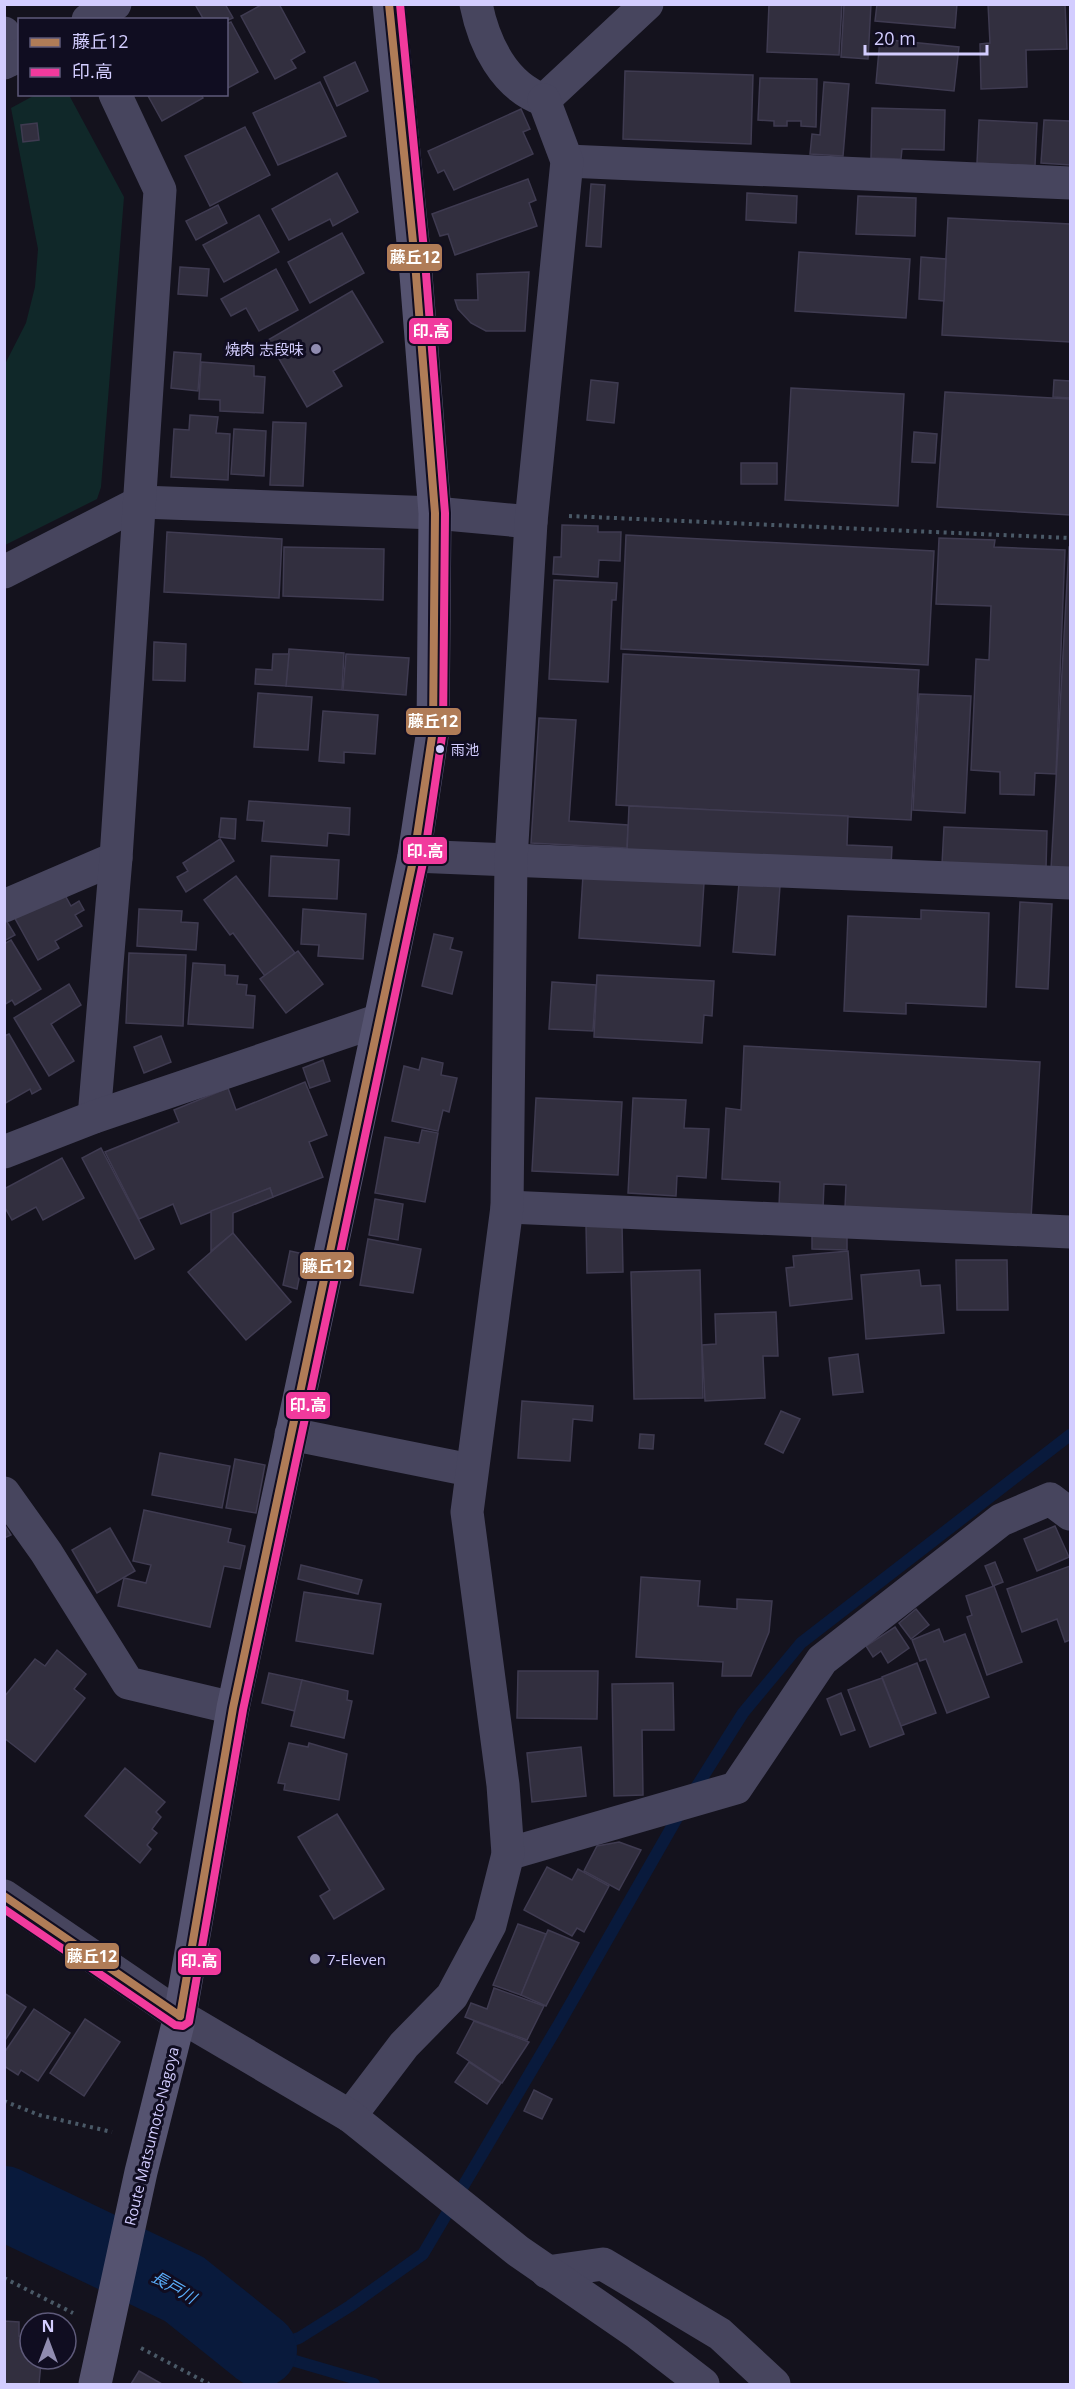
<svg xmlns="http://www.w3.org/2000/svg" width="1075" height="2389" viewBox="0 0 1075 2389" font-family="'Open Sans','Noto Sans JP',sans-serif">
<rect width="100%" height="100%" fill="#14121d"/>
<path fill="#102829" d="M35,95H69L124,197L101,487L97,499L5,545L4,366L26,323L35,287L38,249L11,108Z"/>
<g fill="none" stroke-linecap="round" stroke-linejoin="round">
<g stroke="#091a3c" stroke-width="12">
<path d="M692,1794L743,1713L801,1643L1070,1435"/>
<path d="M260,2350L299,2338L350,2306L423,2254L559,2024L681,1811"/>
<path d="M261,2351L374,2384"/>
</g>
<path stroke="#091a3c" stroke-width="74" d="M4,2203L184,2289L260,2350"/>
</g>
<g fill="#322f3f" stroke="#3f3b51" stroke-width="1.5">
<path d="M199,4H225L233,18L226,21L204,20L196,6Z"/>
<path d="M263,4H279L305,52L291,60L296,68L275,79L241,16Z"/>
<path d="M769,4H842L839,55L767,52Z"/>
<path d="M844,4H871L868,59L841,57Z"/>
<path d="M877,4H957L955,28L875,21Z"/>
<path d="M988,4H1065L1067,49L1026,50L1027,87L981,89L980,44L990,43Z"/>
<path d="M231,22L258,72L226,89V24Z"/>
<path d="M880,39L959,47L954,91L876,83Z"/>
<path d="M355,62L368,91L337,106L324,77Z"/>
<path d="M625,71L753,75L751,144L623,139Z"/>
<path d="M760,78L817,79L816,127L801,126V121H787V126H774V121L758,120Z"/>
<path d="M320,82L346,136L278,165L253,113Z"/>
<path d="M824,82L849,84L843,156L810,154L812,134L820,135Z"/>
<path d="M147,94H201L203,98L162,121Z"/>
<path d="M872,108L945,110L944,150L902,149L901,159L871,158Z"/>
<path d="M521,109L530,129L523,132L533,154L454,190L444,170L438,173L428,151Z"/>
<path d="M979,120L1037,123L1035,166L977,163Z"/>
<path d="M1044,120L1070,121V165L1041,163Z"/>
<path d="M37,123L39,140L23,142L21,125Z"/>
<path d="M245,127L270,175L210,206L185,156Z"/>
<path d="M337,173L358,212L333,226L330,219L289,240L272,209Z"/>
<path d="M528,179L536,200L529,203L537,226L455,255L448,234L440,236L432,214Z"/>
<path d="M591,184L605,185L601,247L586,246Z"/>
<path d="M747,193L797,196L796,223L746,220Z"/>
<path d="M858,196L916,198L915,236L856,234Z"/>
<path d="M218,205L227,223L196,240L186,221Z"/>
<path d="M259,215L279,252L224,282L203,245Z"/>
<path d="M948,218L1070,224V342L942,335Z"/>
<path d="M342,233L364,273L310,303L288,262Z"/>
<path d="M799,252L910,259L906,318L795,311Z"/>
<path d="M921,257L946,259L944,301L919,299Z"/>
<path d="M180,267L209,269L207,296L178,294Z"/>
<path d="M276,269L298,310L259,331L246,308L231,316L221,299Z"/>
<path d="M529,272L525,331H486L471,323L458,309L455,300H478L477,274Z"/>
<path d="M352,291L383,342L333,371L342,386L307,407L268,340Z"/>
<path d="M174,352L201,354L198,391L171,388Z"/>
<path d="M201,362L254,366V376L265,377L263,413L220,411V400L199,399Z"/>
<path d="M591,380L618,383L614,423L587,420Z"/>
<path d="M1054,380L1070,381V398L1053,397Z"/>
<path d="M791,388L904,394L898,506L785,500Z"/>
<path d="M945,392L1070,399V515L937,507Z"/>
<path d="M190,415L218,417L216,433L230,434L228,480L171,477L174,429L189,430Z"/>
<path d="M273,422L306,423L303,486L270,485Z"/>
<path d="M234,429L266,431L264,476L231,474Z"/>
<path d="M914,432L937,434L935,463L912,462Z"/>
<rect x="741" y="463" width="36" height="21"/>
<path d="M562,525L598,526V532H621L620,561L599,560L598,577L553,574L554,557H561Z"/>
<path d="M167,532L282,539L279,598L164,592Z"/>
<path d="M626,535L934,551L928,665L621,649Z"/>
<path d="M939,538L995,540L994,547L1065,550L1056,774L1035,773L1034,795L1000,794V772L971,770L976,659L989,660L991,606L936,604Z"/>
<path d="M284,547L384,549L383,600L283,596Z"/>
<path d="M1069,547H1070V870L1051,869Z"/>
<path d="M554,580L617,583L616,600H612L608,682L549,679Z"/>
<path d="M154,642L186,644L185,681L153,680Z"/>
<path d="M289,649L344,653L342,690L286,686Z"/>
<path d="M273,654H289L286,686L255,684L256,669L272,670Z"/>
<path d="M346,654L409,658L406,695L343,690Z"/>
<path d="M623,654L919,670L911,820L616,805Z"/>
<path d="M258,693L312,697L308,750L254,747Z"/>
<path d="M919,694L971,696L965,813L913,810Z"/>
<path d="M323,711L378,715L375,754L344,752V763L319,761Z"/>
<path d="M539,718L576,720L569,821L628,825L627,848L531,843Z"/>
<path d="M249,801L350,808L349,835L328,833L327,846L262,841L264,821L247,820Z"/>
<path d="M629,806L848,816L847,845L892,847L891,866L627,852Z"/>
<path d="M221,818L236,819L235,839L219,837Z"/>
<path d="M944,827L1047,831L1046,869L942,864Z"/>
<path d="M220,839L234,861L186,892L177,877L188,871L183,863Z"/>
<path d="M271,856L339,860L337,899L269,896Z"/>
<path d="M583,875L704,883L700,946L579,938Z"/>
<path d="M236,876L295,953L265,976L233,933L230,935L204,900Z"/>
<path d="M739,883L780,886L775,955L733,952Z"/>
<path d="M60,886L71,906L79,901L84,910L75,915L82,926L55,941L59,948L38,960L12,913Z"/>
<path d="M1020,902L1052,904L1048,989L1016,987Z"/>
<path d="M139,909L182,911L181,922L198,923L196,950L137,946Z"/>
<path d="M303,909L366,914L363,959L318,956L319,945L301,944Z"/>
<path d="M921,910L989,913L986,1007L906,1003V1014L844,1011L848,916L921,919Z"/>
<path d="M4,917L15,935L4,941Z"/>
<path d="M434,934L453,938L450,949L462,952L452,994L422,986Z"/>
<path d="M11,940L41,989L15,1005L12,1000L4,1005V944Z"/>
<path d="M298,951L323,984L286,1013L260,979Z"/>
<path d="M129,953L186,955L183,1026L126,1023Z"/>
<path d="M193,963L225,965V975L238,976L237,984L247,985L246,995L255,996L253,1028L188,1024Z"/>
<path d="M597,975L714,981L712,1016L704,1015L702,1043L594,1037Z"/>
<path d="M552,982L596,985L593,1031L549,1029Z"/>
<path d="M69,984L81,1005L51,1024L74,1061L49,1076L14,1018Z"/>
<path d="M9,1034L41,1089L32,1094L30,1089L4,1104V1036Z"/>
<path d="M161,1036L171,1062L144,1073L134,1047Z"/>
<path d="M744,1046L1040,1062L1031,1219L845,1208L846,1185L824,1184L823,1209L779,1206L780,1182L722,1179L726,1108L741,1110Z"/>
<path d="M422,1058L443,1063L441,1075L457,1078L449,1112L443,1110L438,1131L392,1121L404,1066L419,1070Z"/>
<path d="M323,1060L330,1081L310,1088L303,1068Z"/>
<path d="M305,1082L327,1135L309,1142L323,1177L273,1197L270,1188L181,1224L173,1204L139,1219L105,1152L179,1122L174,1110L228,1088L236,1110Z"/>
<path d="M536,1098L622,1102L618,1175L532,1171Z"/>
<path d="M633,1098L686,1100L684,1128L709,1129L706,1178L677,1176L676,1196L628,1193Z"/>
<path d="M422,1130L438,1133L425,1202L375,1193L385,1137L419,1143Z"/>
<path d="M101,1148L154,1249L135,1259L82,1158Z"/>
<path d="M62,1158L84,1198L43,1220L36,1207L12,1220L4,1206V1189Z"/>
<path d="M270,1188L273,1197L233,1213V1233L211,1251V1211Z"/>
<path d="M375,1199L403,1204L398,1240L369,1235Z"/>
<path d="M622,1224L623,1272L587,1273L586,1225Z"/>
<path d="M812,1232L847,1233V1250L812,1249Z"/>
<path d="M233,1233L291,1302L246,1340L188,1272Z"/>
<path d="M368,1239L421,1249L413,1293L360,1285Z"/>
<path d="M290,1251L304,1254L297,1289L283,1285Z"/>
<path d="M848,1251L852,1299L790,1306L786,1268L794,1267L793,1256Z"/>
<path d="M956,1260H1007L1008,1310H957Z"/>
<path d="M700,1270L703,1398L634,1399L631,1272Z"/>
<path d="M919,1270L921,1286L940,1285L944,1333L866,1339L861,1275Z"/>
<path d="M776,1312L778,1356H763L765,1398L705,1401L702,1345L716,1344L715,1314Z"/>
<path d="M858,1354L863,1392L833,1395L829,1358Z"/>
<path d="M522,1401L593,1406L592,1421L573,1419L570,1461L518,1458Z"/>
<path d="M781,1411L800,1419L783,1453L765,1444Z"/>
<path d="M640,1434L654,1435L653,1449L639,1448Z"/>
<path d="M160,1453L230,1466L222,1508L152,1495Z"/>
<path d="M235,1459L265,1465L256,1513L226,1508Z"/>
<path d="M144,1510L231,1529L228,1542L245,1546L240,1569L224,1566L210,1627L118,1606L124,1578L146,1583L151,1565L133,1561Z"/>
<path d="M4,1524L11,1535L4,1538Z"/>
<path d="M1055,1526L1069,1557L1037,1571L1024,1539Z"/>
<path d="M110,1528L135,1571L97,1593L72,1550Z"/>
<path d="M995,1562L1003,1582L993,1586L985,1566Z"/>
<path d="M301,1565L362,1580L358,1594L298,1579Z"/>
<path d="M1070,1566V1640L1065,1642L1057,1619L1022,1632L1007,1589Z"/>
<path d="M641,1577L700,1581L698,1606L737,1609V1599L772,1601L769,1632L751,1676H722L723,1662L636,1657Z"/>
<path d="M994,1586L1022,1662L987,1675L967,1617L972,1615L966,1596Z"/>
<path d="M304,1592L381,1604L373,1654L296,1641Z"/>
<path d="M916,1609L929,1625L911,1639L899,1623Z"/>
<path d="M895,1627L909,1648L888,1663L881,1651L873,1657L866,1646Z"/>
<path d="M939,1629L944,1642L965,1634L989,1697L947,1713L926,1659L920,1661L912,1640Z"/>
<path d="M57,1650L86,1674L74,1689L85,1698L35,1762L4,1738V1697L35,1659L45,1666Z"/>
<path d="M917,1663L936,1713L901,1726L882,1677Z"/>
<path d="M518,1671H598L597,1719L517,1718Z"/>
<path d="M269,1673L302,1680L295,1711L262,1703Z"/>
<path d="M882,1678L904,1734L870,1747L848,1690Z"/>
<path d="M302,1680L348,1691L347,1700L352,1701L344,1738L291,1726Z"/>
<path d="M673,1683L674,1730H642L643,1795L614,1796L612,1684Z"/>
<path d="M841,1693L855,1730L841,1735L827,1699Z"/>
<path d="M289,1743L308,1747L309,1743L347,1754L339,1800L284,1790L285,1784L278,1783Z"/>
<path d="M581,1747L586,1796L532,1802L527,1753Z"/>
<path d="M125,1768L165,1802L156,1812L161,1817L152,1829L157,1833L147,1845L151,1849L140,1863L85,1816Z"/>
<path d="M337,1814L384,1889L334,1919L320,1896L330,1890L298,1837Z"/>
<path d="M619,1842L641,1850L619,1890L584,1871L597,1846Z"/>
<path d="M547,1867L572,1880L578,1869L609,1886L584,1932L577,1928L572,1936L524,1910Z"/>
<path d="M518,1924L546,1934L521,1995L493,1985Z"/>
<path d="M548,1930L579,1943L546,2006L521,1995Z"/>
<path d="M494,1988L544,2006L527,2040L465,2017L471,2003L487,2009Z"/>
<path d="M4,1993L26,2007L4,2042Z"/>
<path d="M34,2009L70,2033L38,2081L21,2070L18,2075L4,2066V2053Z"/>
<path d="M85,2019L120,2042L84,2096L50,2073Z"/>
<path d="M474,2021L529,2042L502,2083L457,2053Z"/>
<path d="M469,2062L501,2083L487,2104L455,2082Z"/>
<path d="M534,2090L552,2099L542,2119L524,2111Z"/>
<path d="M4,2321L19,2322V2336L30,2337V2359H36V2363H41L39,2384H4Z"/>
<path d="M139,2371L162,2384H131Z"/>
</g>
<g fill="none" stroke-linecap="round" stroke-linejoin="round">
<g stroke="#4a5967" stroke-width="4" stroke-dasharray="3 4.5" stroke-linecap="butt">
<path d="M569,516L1070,538"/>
<path d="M4,2101L39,2115L112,2132"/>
<path d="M4,2278L73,2313"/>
<path d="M141,2348L209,2384"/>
</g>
<g stroke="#47455e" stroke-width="33">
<path d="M476,4C484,44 504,86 544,100"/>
<path d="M4,33L10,60"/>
<path d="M544,100L647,4"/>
<path d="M567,161L1070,183"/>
<path d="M4,572L141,502L435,513L531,522"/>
<path d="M414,856L1070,883"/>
<path d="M4,906L116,858"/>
<path d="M94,1117L116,858L160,190L115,94"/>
<path d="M4,1152L94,1117L380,1020"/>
<path d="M507,1207L1070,1232"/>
<path d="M291,1434L470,1470"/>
<path d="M4,1493L46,1552L128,1683L233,1708"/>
<path d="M508,1854L736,1788L822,1660L1001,1520L1050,1499L1070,1514"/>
<path d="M350,2116L404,2045L452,1996L490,1925L508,1854L503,1785L467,1512L507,1207L511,860L531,522L567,161L544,100"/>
<path d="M547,2272L603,2264L720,2334L774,2384"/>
</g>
<g stroke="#47455e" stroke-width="33">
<path d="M88,20L115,4"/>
<path d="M4,63L20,55"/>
<path d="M4,1896L180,2016L350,2116L518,2251L637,2333L703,2384"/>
</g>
<path stroke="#555370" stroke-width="33" d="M95,2384L141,2172L180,2016L233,1708L380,1020L414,856L433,730L435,513L415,262L389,4"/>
<defs>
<g id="bus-1">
<path d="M4,1896L180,2016"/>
<path d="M180,2016L233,1708L414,856L433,730L435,513L415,262L389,4"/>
</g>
<path id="bus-2" d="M4,1909L175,2025L183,2026L189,2022L243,1710L424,858L443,730L445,513L425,261L400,4"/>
</defs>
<use href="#bus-1" stroke="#100d21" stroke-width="12"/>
<use href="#bus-2" stroke="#100d21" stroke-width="12"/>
<use href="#bus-1" stroke="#b07c57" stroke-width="8"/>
<use href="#bus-2" stroke="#f13a9d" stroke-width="8"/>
</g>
<g fill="#908cb0" stroke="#100d21" stroke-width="2">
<circle cx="316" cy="349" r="6"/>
<circle cx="315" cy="1959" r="6"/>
</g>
<circle fill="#d3cdff" stroke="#100d21" stroke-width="2" cx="440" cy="749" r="5"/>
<g text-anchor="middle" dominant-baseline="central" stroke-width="6" stroke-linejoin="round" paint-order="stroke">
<g font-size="14" fill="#d3cdff" stroke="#100d21" text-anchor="start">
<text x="451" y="749">雨池</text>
</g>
<g font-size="15" fill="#d3cdff" stroke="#100d21" text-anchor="end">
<text x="304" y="349">焼肉 志段味</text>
<text x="327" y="1959" text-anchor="start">7-Eleven</text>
</g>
<g font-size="15" fill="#d3cdff" stroke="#100d21">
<text transform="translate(151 2136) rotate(-76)">Route Matsumoto-Nagoya</text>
</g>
<g font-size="16" font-style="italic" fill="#5bb1ff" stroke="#100d21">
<text transform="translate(174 2287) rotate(30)">長戸川</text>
</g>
</g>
<g stroke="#100d21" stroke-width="2">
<rect x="386" y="243" width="57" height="29" rx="6" fill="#b07c57"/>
<rect x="408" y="317" width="45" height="28" rx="6" fill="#f13a9d"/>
<rect x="405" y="707" width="57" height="29" rx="6" fill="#b07c57"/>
<rect x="402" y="836" width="46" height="29" rx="6" fill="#f13a9d"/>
<rect x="299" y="1251" width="56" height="29" rx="6" fill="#b07c57"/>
<rect x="285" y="1391" width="46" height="29" rx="6" fill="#f13a9d"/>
<rect x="64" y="1942" width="56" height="28" rx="6" fill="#b07c57"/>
<rect x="177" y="1947" width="45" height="29" rx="6" fill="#f13a9d"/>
</g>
<g font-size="16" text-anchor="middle" font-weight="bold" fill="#fff">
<text x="415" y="263">藤丘12</text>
<text x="431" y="337">印.高</text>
<text x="433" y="727">藤丘12</text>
<text x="425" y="857">印.高</text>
<text x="327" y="1272">藤丘12</text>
<text x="308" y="1411">印.高</text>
<text x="92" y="1962">藤丘12</text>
<text x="199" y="1967">印.高</text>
</g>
<rect width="1075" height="2389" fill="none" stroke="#d3cdff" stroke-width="12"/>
<rect x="18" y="18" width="210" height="78" fill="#100d21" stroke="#5e5a7a" stroke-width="1.5"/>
<rect x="30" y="38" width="30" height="9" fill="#b07c57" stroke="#5e5a7a" stroke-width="1.5"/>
<text x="72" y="48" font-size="18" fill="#d3cdff">藤丘12</text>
<rect x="30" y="68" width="30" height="9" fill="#f13a9d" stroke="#5e5a7a" stroke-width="1.5"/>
<text x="72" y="78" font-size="18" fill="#d3cdff">印.高</text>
<g transform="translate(48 2341)"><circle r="28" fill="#100d21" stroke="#5e5a7a" stroke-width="1.5"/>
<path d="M0-4.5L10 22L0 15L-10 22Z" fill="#908cb0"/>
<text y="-9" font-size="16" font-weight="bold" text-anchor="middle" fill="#d3cdff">N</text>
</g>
<path d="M865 45v9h122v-9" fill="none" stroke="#d3cdff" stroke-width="3"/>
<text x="874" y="45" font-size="18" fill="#d3cdff" stroke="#100d21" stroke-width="4.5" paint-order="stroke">20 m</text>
</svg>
